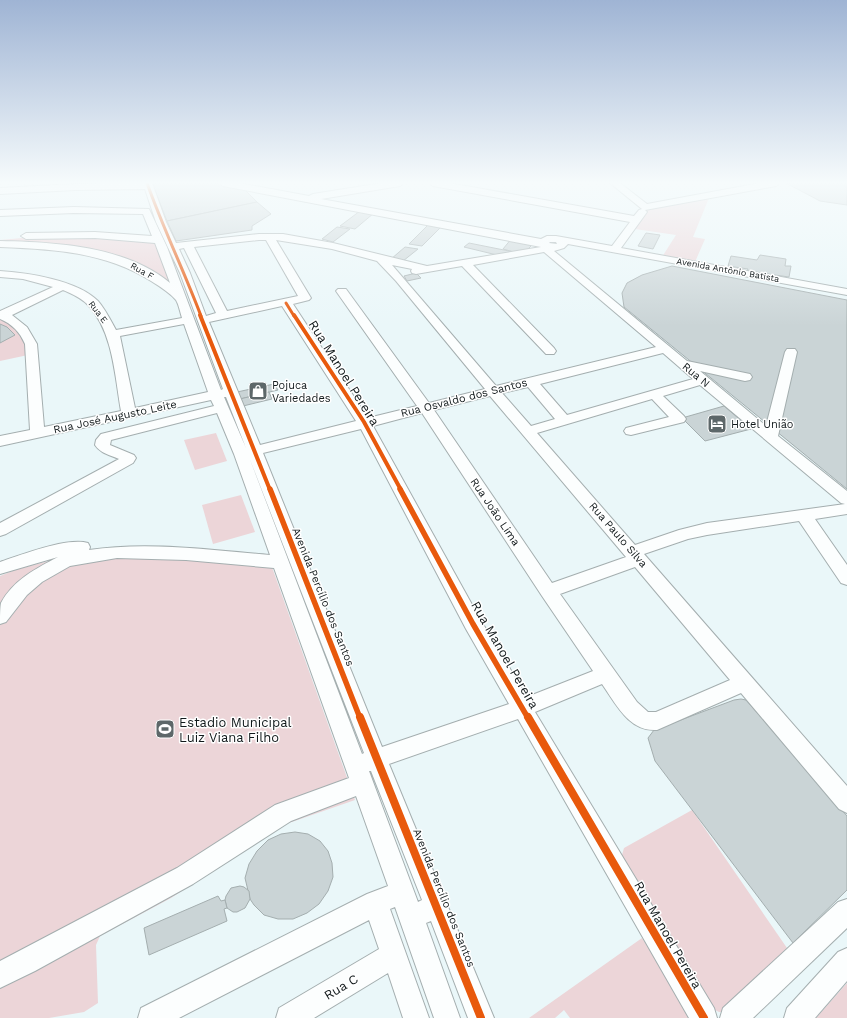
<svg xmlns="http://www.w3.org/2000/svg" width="847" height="1018" viewBox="0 0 847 1018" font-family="'Work Sans',sans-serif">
<rect width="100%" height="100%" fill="#eaf7f9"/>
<g fill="#ecd5d8">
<path d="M709,198L693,237L705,239L695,262L662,257L676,235L635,229L648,209Z"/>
<path d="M73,236L155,242L172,285L133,262L0,241V240L33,237Z"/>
<path d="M0,319C19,328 24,336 28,355L0,361Z"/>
<path d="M216,433L227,461L195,470L184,440Z"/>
<path d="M241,495L255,532L213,544L202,505Z"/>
<path d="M75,554L268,556L355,800L286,824L171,898L100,936L96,945L98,1003L84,1012L49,1018H0V576L15,570Z"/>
<path d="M692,810L787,948L759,975L734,1004L724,1012H719L713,1009L624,862L622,855L624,848Z"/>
<path d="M642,938L695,1018H570L564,1010L555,1018H529Z"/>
<path d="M847,983V1018H816Z"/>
</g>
<g fill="#cad4d6" stroke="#a4aeaf">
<path d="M152,183H216L243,188L257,202L167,221Z"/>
<path d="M786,183H847V205L820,201Z"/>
<path d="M257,202L271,214L252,226V230L176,241L167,221Z"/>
<path d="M360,211L374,213L355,229L340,226Z"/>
<path d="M430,223L443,225L422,246L409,244Z"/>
<path d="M337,227L350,229L333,242L322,239Z"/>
<path d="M646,233L660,235L653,249L638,246Z"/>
<path d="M512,238L531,244V246L528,249L514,252L503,249Z"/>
<path d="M469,243L514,252L497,255L464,247Z"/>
<path d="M405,247L418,249L403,261L391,259Z"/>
<path d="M760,255L786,259L785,266H791L789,277L747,271L748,269L728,266L731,256L757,260Z"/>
<path d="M672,266L847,300V489L624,307L622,293L627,283L642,275Z"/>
<path d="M416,273L421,278L407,281L404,276Z"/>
<path d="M0,324L7,327L15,335L0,343Z"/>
<path d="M274,384L278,390L240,399L237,392Z"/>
<path d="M269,392L272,399L243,406L240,399Z"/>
<path d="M724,406L751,429L705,441L682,418Z"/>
<path d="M741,699L746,700L847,816V890L793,943L655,761L648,738L654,730L734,700Z"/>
<path d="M295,832L308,834L320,841L328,851L332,863L333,877L328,891L319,904L307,913L293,919H278L264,915L254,905L250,899L245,878L249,864L257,851L268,840L281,834Z"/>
<path d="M240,886L244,887L249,891L250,899L245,908L237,912H233L227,908L225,900L226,896L231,888Z"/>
<path d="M218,896L221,901L225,900L227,908L224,909L227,921L149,955L144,928Z"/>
</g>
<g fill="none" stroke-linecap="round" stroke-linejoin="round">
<defs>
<g id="minor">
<path d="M152,183L166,222L176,243L259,234H283L333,243L427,266L541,247L223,186L219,183H239L309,196L313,194L382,183H404L400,186L321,199L541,239L547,236H556L612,246L630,222L433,186L429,183H449L634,216L639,210L642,209L610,183H620L647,204L760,183H780L776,186L645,210L647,212L621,248L847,289V295L568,244L564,248L554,251L687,361L750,374L752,377L750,380L745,381L700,371L766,426L785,352L787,349H795L797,352L778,436L847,491V514L815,519L847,565V585L841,583L799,521L707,535L688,539L644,554L847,786V813L839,809L741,693L657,730C629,732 616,704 602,684L535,712L714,1008L717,1018H689L518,719L389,764L494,1018H468L431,921L426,923L460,1018H434L395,907L390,909L429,1018H403L388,973L314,1018H276L279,1008L379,949L369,920L179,1018H138L141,1008L367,894L388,886L356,796L291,821L193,884L35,971L0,988V961L177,868L275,805L349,778L274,568L186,560L117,558L70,566L42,582L27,595L6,622L0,624C0,618 0,608 1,603C13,580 37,568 58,557L0,574V562C21,555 67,537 88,543L90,547L89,550C148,541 210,550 270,555L234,454L217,413L111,440L110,445L134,455L136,458L133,463L6,534L0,536V523L119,459C110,455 100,453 95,445L96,440L101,434L214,406L211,400L0,446V436L30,430L25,344C20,332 12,324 0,319V311L53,287L23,279L0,277V271C29,273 77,280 98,301C105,309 111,321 116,330L182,318C180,312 179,305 176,300C170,293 159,286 151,281C105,252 53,249 0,247V241C55,242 126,246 170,283L155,243L95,238L26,239L21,236L26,233L95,232L152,236L143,214L74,213L0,216V210L74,207L149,209L167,247L221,390L223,389L180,273L156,222L145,189L75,190L0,194V188L75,184ZM259,240H266L298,296L227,311L194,247ZM276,240L332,249L377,261L396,281L485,389L429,403L346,289H338L336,291L417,406L368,418L293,304L309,300L311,298ZM556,242L557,244L549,243L550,242ZM184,248L216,313L206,316L190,273L179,249ZM544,252L656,347L496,386L392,265L412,269L411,271L412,273L416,274L462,266L546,354H554L556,351L554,348L473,265ZM63,290C72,294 82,298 89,306C113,332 115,377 121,411L44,427L37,344L27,327L12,315ZM282,306L356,421L260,445L209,322ZM184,324L208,392L135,408L120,336ZM663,353L693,379L567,415L540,384ZM700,385L841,503L845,504L707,523L679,530L635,545L537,433L652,399L669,417L626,428L624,431L626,434L631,435L684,422L686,419L684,416L663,396ZM528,387L555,419L531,426L502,393ZM490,396L626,557L552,583L434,410ZM224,397H226L246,448ZM422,413L542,596L593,671L527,697L480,619L373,426ZM361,429L466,629L509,704L382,747L263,453ZM249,457L364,753L362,754ZM635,567L730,680L656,712H648L637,702L560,594ZM369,771H371L422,900L418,902Z"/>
<path d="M847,899V928L753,1018H720L723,1008L838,902Z"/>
<path d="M847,948V981L815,1018H784L787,1008L838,952Z"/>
</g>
</defs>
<use href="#minor" stroke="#a4aeaf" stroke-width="2"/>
<use href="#minor" fill="#fcfefe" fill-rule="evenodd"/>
<defs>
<g id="cycleway-far3">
<path d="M147,183C163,228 184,271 201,316"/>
<path d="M286,303L294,316"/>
</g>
<g id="cycleway-far2">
<path d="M200,315L270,490"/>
<path d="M294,315L364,422L401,490"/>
</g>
<g id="cycleway-far1">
<path d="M270,489L360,718"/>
<path d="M400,489L473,624L528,718"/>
</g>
<g id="cycleway">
<path d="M360,717L481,1018"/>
<path d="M528,717L704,1018"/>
</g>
</defs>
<use href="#cycleway-far3" stroke="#fff" stroke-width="4.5"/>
<use href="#cycleway-far2" stroke="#fff" stroke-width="6"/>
<use href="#cycleway-far1" stroke="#fff" stroke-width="8"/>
<use href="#cycleway" stroke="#fff" stroke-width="10"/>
<use href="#cycleway-far3" stroke="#e8590c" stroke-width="3"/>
<use href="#cycleway-far2" stroke="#e8590c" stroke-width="4"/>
<use href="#cycleway-far1" stroke="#e8590c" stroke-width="5.5"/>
<use href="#cycleway" stroke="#e8590c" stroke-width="8"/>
</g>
<linearGradient id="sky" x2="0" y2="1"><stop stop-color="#9fb4d4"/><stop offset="0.56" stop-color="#f6fbfc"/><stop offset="1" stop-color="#f6fbfc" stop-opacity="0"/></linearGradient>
<rect width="847" height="326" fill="url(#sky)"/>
<defs>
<symbol id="shop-square" viewBox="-11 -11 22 22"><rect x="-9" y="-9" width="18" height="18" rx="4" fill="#5d6769" stroke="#fff"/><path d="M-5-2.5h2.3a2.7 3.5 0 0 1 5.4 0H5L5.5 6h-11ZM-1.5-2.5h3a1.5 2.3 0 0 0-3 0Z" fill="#fff"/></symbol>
<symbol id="hotel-square" viewBox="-11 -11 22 22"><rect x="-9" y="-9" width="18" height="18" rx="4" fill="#5d6769" stroke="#fff"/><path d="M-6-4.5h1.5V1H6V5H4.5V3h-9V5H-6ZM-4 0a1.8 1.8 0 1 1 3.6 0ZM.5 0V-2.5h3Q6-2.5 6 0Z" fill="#fff"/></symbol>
<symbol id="stadium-square" viewBox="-11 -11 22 22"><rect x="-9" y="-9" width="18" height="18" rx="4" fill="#5d6769" stroke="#fff"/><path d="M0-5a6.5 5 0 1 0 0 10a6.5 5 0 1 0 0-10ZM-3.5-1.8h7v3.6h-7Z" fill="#fff"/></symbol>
</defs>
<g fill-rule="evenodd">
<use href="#shop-square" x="247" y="380" width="22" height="22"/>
<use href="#hotel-square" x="706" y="413" width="22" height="22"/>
<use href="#stadium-square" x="154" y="718" width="22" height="22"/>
</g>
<g text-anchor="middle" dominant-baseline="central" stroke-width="3" stroke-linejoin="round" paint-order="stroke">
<g font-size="9" fill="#11191b" stroke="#fff">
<text transform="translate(728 270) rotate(10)">Avenida Antônio Batista</text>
<text transform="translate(142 271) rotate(29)">Rua F</text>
<text transform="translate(98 312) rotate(52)">Rua E</text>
</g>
<g font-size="11" fill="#11191b" stroke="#fff">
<text transform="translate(696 375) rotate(39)">Rua N</text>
<text transform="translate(464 398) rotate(-14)">Rua Osvaldo dos Santos</text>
<text transform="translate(115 417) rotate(-12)">Rua José Augusto Leite</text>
<text transform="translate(495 512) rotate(56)">Rua João Lima</text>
<text transform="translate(618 535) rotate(49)">Rua Paulo Silva</text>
<text transform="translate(323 597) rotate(68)">Avenida Percílio dos Santos</text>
<text transform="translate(444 898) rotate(68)">Avenida Percílio dos Santos</text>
</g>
<g font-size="11" fill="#11191b" stroke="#fff" text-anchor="start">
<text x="272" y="385">Pojuca<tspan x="272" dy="13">Variedades</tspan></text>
<text x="731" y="424">Hotel União</text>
</g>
<g font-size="13" fill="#11191b" stroke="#fff">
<text transform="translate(344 373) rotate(58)">Rua Manoel Pereira</text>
<text transform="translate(505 655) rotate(60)">Rua Manoel Pereira</text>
<text transform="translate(668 935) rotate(60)">Rua Manoel Pereira</text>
<text transform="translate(341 987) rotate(-31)">Rua C</text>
</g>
<g font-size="13" fill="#11191b" stroke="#fff" text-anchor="start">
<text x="179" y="722">Estadio Municipal<tspan x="179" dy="15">Luiz Viana Filho</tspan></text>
</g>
</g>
</svg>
